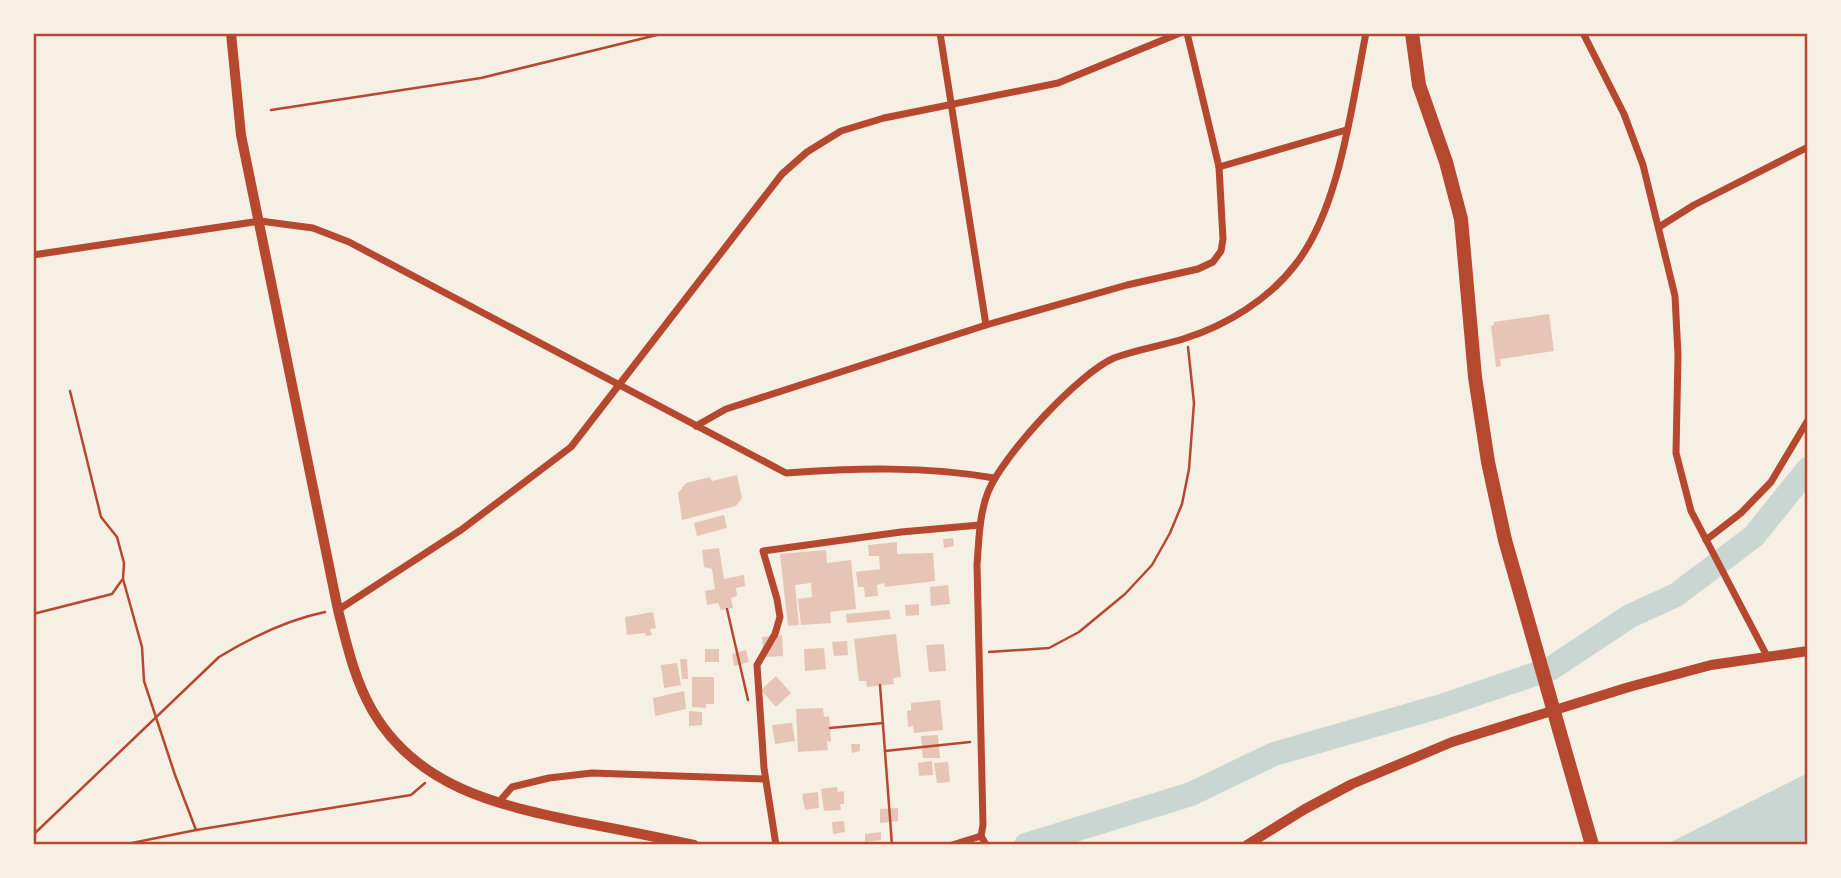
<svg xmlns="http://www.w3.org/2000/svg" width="1841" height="878" viewBox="0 0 1841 878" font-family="'Nunito Sans',sans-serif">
<rect width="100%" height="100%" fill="#f6efe4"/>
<path fill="#c9d6d2" d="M1808,773V845H1665Z"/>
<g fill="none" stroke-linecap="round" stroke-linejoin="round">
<path stroke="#c9d6d2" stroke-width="24" d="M1026,845L1191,794L1274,754L1441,706L1550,669L1630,616L1676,595L1754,536L1808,469"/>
</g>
<g fill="#e6c5b7">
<path d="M1549,314L1554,351L1500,359L1501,366L1496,367L1491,326L1494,325V322Z"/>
<path d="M737,475L742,498L736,506L682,520L678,493L686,483L710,477L712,481Z"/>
<path d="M724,515L727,528L697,536L694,523Z"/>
<path d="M953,538L954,546L944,548L943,539Z"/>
<path d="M897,542V554L933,553L935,581L885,587L884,583L877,585L878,596L865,597L864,587H858L856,572L880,569L879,556H869L868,545Z"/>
<path d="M719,548L724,579L744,575L745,586L736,588L737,596L731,598L733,608L721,610L718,603L707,605L705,591L715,589L712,569L704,567L702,550Z"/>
<path d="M826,550L827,563L851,560L856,609L830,612L831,623L801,625L798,599L812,597L811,583L795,585L799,625L788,626L780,554Z"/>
<path d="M948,585L950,604L931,606L930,587Z"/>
<path d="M919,604V615L906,616L905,605Z"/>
<path d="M889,610L891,619L847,623L846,614Z"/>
<path d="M653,612L656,628L650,629L652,635L646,636L645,633L627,635L625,617Z"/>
<path d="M896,634L901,677L893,678L894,684L867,687L866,681H859L854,639Z"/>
<path d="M782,635L783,656L764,657L762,637Z"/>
<path d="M847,641L848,655L834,656L832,642Z"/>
<path d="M944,644L946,671L929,672L926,645Z"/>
<path d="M824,648L826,669L805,671L804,649Z"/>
<rect x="705" y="649" width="14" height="13"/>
<path d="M746,650L749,662L734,666L732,654Z"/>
<path d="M680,659H687L688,679H682Z"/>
<path d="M677,663L681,685L664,688L661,665Z"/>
<path d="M776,676L791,693L776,707L761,690Z"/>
<path d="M692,677H714V704H706V708L692,707Z"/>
<path d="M684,691L686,709L655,716L653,698Z"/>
<path d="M940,700L943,730L914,733L913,726L908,727L907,711L911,710V703Z"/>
<path d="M823,708L824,717L829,716L831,742L827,741L828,750L798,752L796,709Z"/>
<path d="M689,711L702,712V725L689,726Z"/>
<path d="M792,723L795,741L775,744L772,725Z"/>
<path d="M938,735L940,758H923L921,736Z"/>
<path d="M851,744H860V751L852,753Z"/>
<path d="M932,761L933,775L919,776L918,763Z"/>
<path d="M948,762L950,782L937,783L934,763Z"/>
<path d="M837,787L838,792L844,791V804H840L841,810L824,811L821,789Z"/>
<path d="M818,792L819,808L805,810L802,794Z"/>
<path d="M898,808V821L880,823V809Z"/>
<path d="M844,821L845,832L833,834L832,822Z"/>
<path d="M881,832V840L865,842V834Z"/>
</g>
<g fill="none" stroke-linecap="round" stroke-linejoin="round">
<g stroke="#b5482f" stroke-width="2.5">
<path d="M271,110L481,78L665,33"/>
<path d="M70,391L101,517L117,537L124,563L123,579L142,647L144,681L175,775L196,830"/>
<path d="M727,609L748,700"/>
<path d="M33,614L112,594L122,580"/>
<path d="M989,652L1049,648L1079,632L1125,594L1152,565L1170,533L1182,504L1189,469L1194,403L1188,347"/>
<path d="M880,685L892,845"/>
<path d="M830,728L883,723"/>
<path d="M885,751L970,742"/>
<path d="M33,835L219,657C252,637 286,620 325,612"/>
<path d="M122,845L196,830L411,795L425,783"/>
</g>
<g stroke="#b5482f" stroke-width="7">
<path d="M940,33L986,325"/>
<path d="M1583,33L1624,114L1643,165L1675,296L1678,355L1676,453L1691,511L1767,656"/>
<path d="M1219,167L1346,130"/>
<path d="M1659,227L1694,205L1808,147"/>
<path d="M33,255L260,221L313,228L349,242L786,473C855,468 926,466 994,478"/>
<path d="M696,426L726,409L986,325L1127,285L1198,269L1213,262L1221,251L1223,239L1219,167L1187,33"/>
<path d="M1706,540L1741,513L1771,482L1808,420"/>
<path d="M338,610L461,530L571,447L782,174L807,152L841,131L884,118L1058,83L1180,33"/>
<path d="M498,803L512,787L549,778L592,773L765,779"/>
<path d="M776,845L764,768L757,665L775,634L780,617L777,599L763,551L901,532L980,525"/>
<path d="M952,845L981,836"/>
<path d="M986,845L981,836L983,825L977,565C979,540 979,515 988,492C1003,455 1079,373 1114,358C1138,349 1162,346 1186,338C1227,325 1269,299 1295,265C1340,209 1352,103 1366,33"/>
</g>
<g stroke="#b5482f" stroke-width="10">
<path d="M231,33L241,135L338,610C347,645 354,678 372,710C417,788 498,805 579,822C617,829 656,837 694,845"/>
<path d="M1247,845L1305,809L1352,784L1452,742L1629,687L1711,665L1808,651"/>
</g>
<path stroke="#b5482f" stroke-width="14" d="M1412,33L1419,85L1446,162L1461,219L1475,377L1488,462L1505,540L1592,845"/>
</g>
<rect width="1841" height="878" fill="none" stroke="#f6efe4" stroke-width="70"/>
<rect x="35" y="35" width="1771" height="808" fill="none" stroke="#b5482f" stroke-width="2.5"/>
</svg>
